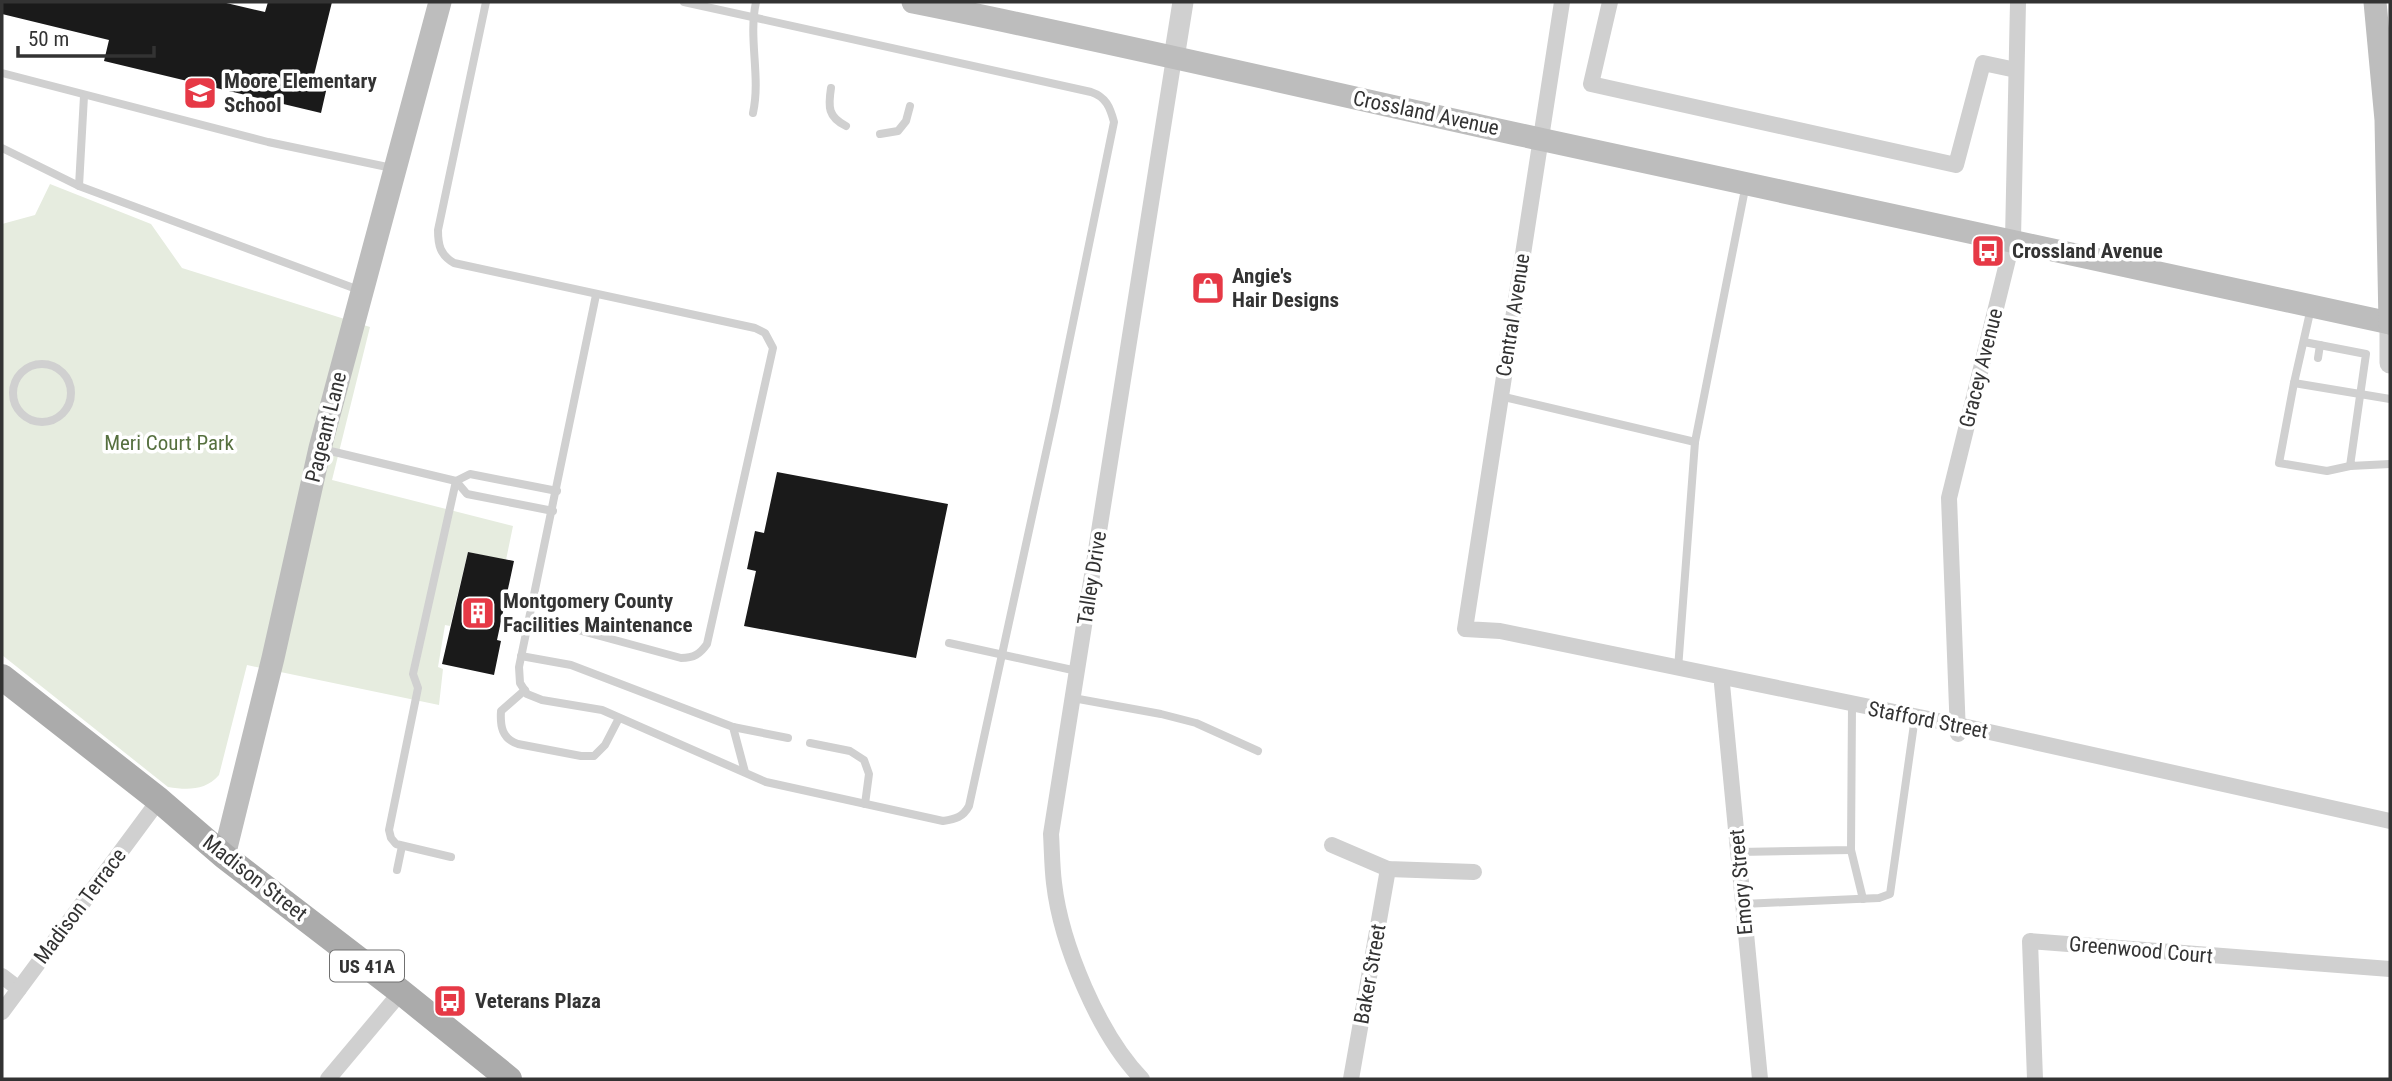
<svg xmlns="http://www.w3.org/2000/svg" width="2392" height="1081" viewBox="0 0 2392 1081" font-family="'Roboto Condensed',sans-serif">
<rect width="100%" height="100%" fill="#fff"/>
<path fill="#e6ecdf" d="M50,184L151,224L182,268L370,327L332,480L513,526L506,560L468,552L450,626L445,625L438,667L443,669L439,705L247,665L219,775C205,791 187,790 168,787L2,655V224L35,215Z"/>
<g fill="#1a1a1a">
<path d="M2,2H222L265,12L268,2H332L314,75L329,78L321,113L104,61L109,40L2,14Z"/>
<path d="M777,472L948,504L916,658L744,626L756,571L747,569L755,531L764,533Z"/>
<path d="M468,552L514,561L497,640L501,641L494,675L442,664Z"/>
</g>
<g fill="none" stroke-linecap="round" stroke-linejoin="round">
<g stroke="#d0d0d0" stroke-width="8">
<path d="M486,2L438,230C438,245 440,255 454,263L755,328L765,333L773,348L707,644C700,654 694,658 681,658L530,617"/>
<path d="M2,73L268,142L392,168"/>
<path d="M831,88C828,107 828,117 846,126"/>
<path d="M753,113C761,76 748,39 756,2"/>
<path d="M880,134L898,131L906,121L910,106"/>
<path d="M2,148L79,186L359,290"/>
<path d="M79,186L84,96"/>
<path d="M596,295L519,667L520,683L527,694L542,700L602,710L766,782L943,821C956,819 963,817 969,806L1055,411L1114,122C1110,107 1106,97 1091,92L684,2"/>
<path d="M2311,308L2294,383L2390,399"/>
<path d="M2304,342L2366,354L2350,466L2390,464"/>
<path d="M2318,358L2320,345"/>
<circle cx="42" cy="393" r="29"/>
<path d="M2294,383L2279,463L2327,471L2350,466"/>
<path d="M1500,396L1695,442"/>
<path d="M322,449L456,481L467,494L553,511"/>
<path d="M456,481L470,474L557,491"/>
<path d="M949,643L1077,671"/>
<path d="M521,656L571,665L733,727L788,738"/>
<path d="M1678,669L1695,442L1746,184"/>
<path d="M525,690L501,711C500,726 502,739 518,744L581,756H594L605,745L619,718"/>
<path d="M1073,698L1161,714L1196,723L1258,751"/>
<path d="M733,727L745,772"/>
<path d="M810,743L850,751L864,760L869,774L865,804"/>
<path d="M1851,850L1863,899"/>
<path d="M1738,852L1851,850L1852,705"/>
<path d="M451,857L396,844L391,838L389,830L418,688L413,674L456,481"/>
<path d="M397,870L402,846"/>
<path d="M1743,904L1879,898L1890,894L1915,717"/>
</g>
<g stroke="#d0d0d0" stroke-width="16">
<path d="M1562,2L1465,629L1500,631L1958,725L2390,821"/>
<path d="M1610,2L1591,84L1956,165L1983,63L2016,70"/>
<path d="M1722,684L1760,1079"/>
<path d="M1958,734L1949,498L2013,239L2018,2"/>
<path d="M1332,845L1388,869L1474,872"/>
<path d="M2,976L19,989"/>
<path d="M2,1012L159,800"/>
<path d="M328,1079L401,992"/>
<path d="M1142,1079C1099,1035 1061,944 1054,883C1052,867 1052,850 1051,834L1174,58"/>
<path d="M1351,1079L1388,869"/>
<path d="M2035,1079L2030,941L2390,969"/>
</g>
<g stroke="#d0d0d0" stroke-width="21">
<path d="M1174,58L1183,2"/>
<path d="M2390,323V363"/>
</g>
<g stroke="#bdbdbd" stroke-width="23">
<path d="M913,2C1124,44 1333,94 1544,140C1826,200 2108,260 2390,323"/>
<path d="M2375,2L2386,120L2390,323"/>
<path d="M224,856L273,658L320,448L440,2"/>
</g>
<path stroke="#ababab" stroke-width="26" d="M2,677L159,800L224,856L401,992L509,1079"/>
</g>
<defs>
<symbol id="school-square" viewBox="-11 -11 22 22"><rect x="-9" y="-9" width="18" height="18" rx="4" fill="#e63946" stroke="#fff"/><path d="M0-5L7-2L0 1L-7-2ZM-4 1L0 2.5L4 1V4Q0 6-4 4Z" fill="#fff"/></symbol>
<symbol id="bus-square" viewBox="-11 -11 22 22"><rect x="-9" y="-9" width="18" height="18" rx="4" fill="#e63946" stroke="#fff"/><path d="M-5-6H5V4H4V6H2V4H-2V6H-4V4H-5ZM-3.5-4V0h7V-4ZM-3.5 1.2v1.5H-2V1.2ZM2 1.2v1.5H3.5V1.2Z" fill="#fff"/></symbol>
<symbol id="shop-square" viewBox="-11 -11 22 22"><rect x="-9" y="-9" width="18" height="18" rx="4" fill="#e63946" stroke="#fff"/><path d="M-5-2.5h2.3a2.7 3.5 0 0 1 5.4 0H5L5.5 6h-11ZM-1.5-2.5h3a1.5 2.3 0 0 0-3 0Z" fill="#fff"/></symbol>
<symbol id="building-square" viewBox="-11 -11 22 22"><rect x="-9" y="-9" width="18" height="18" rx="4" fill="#e63946" stroke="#fff"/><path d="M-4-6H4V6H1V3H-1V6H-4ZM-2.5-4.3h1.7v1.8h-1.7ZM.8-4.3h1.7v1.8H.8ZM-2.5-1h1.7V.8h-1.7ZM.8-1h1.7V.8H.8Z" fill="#fff"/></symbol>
</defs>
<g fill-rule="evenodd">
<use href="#school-square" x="181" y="74" width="38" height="38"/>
<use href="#bus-square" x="1969" y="232" width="38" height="38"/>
<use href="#shop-square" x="1189" y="269" width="38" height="38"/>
<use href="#building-square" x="459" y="594" width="38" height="38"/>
<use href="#bus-square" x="431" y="982" width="38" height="38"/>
</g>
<g text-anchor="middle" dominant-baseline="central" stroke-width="7" stroke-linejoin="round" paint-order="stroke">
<rect fill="#fff" stroke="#707070" stroke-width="2" x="330" y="950.5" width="74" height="31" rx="5"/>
<g font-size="19" font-weight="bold" fill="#333">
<text x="367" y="966">US 41A</text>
</g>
<g font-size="21" font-weight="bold" fill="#333" stroke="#fff" text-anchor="start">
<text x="224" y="81">Moore Elementary<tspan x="224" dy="24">School</tspan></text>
<text x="2012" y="251">Crossland Avenue</text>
<text x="1232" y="276">Angie's<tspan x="1232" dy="24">Hair Designs</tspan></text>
<text x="503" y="601">Montgomery County<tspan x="503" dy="24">Facilities Maintenance</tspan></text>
<text x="475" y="1001">Veterans Plaza</text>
</g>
<g font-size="21" fill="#333" stroke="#fff">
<text transform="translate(1426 113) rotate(12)">Crossland Avenue</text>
<text transform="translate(1513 315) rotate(-81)">Central Avenue</text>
<text transform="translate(1981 368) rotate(-76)">Gracey Avenue</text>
<text transform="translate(326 427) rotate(-76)">Pageant Lane</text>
<text transform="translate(1092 578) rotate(-81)">Talley Drive</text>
<text transform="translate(1928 720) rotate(11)">Stafford Street</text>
<text transform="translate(255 878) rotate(38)">Madison Street</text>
<text transform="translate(1741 882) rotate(-95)">Emory Street</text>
<text transform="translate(80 906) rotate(-53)">Madison Terrace</text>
<text transform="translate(2141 950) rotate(5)">Greenwood Court</text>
<text transform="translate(1370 974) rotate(-80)">Baker Street</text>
</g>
<g font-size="21" fill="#56703f" stroke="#fff">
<text x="169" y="443">Meri Court Park</text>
</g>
</g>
<rect width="2392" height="1081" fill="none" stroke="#333333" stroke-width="7"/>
<path d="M18 46v10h136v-10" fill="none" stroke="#333333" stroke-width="3.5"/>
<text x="28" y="46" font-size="21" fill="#333333" stroke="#ffffff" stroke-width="5" paint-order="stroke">50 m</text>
</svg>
